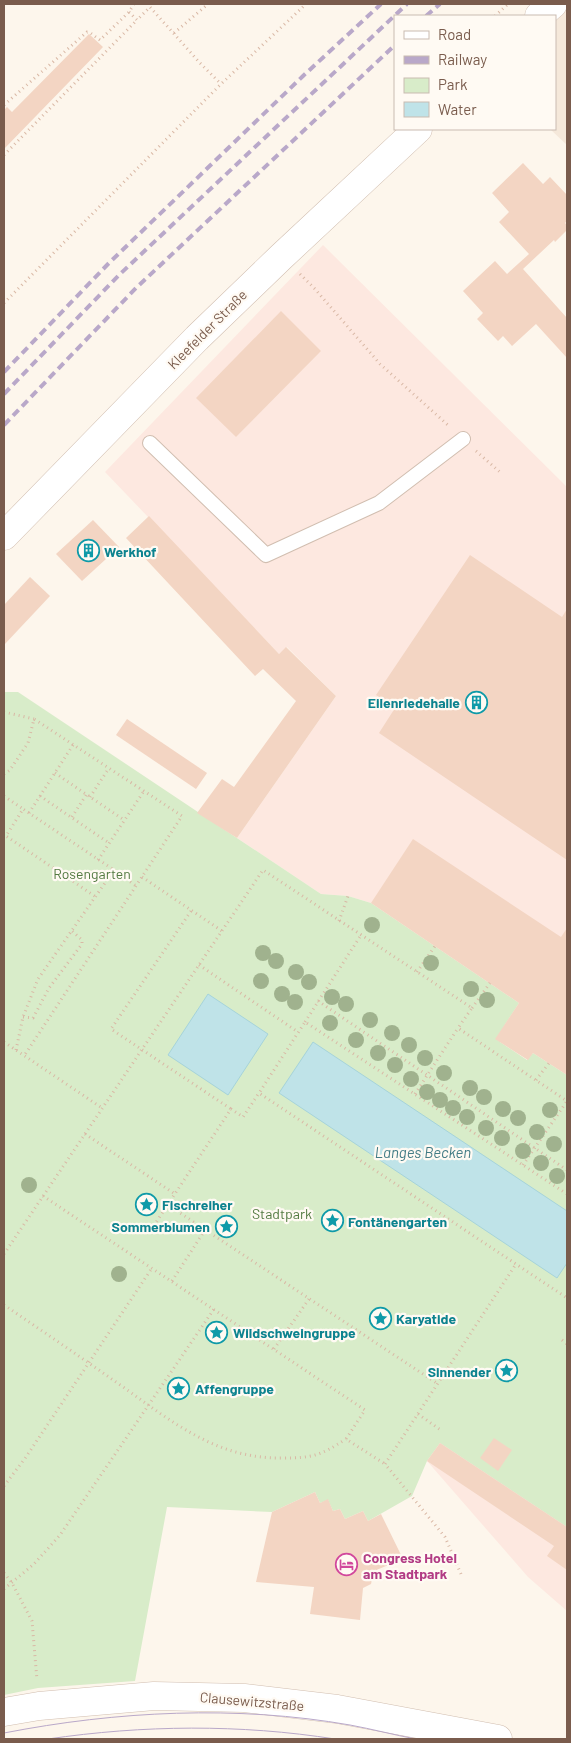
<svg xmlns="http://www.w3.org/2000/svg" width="571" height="1743" viewBox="0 0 571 1743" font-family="Barlow,sans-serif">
<rect width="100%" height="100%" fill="#fdf6ec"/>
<path fill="#f5e8da" d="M553,4H567V145L550,129H555V16Z"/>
<g fill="#fde8e0">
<path d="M323,245L567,487V1075L533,1053L528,1060L500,1042L503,1026L519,1003L371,903L348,896L321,894L237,838L336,696L287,647L279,654L105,472Z"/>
<path d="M567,1259V1611L528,1577L427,1461Z"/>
</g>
<path fill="#d8ecc9" d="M4,692H18L321,894L348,896L371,903L519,1003L504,1026L500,1042L527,1060L533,1053L567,1075V1527L440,1443L427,1461L412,1496L368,1521L363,1511L345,1519L340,1509L333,1511L328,1500L320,1503L315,1492L272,1512L167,1507L135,1681L38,1688L4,1695Z"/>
<g fill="#bfe3e8" stroke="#a5d3da">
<path d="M208,994L268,1034L228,1095L168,1055Z"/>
<path d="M313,1042L567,1211V1263L557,1278L279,1093Z"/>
</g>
<g fill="#f3d5c3">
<path d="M89,34L103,47L4,149V110L7,107L12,112Z"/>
<path d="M523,163L543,184L550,177L567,195V221L565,223L567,225V230L555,242L554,240L523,269L567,318V358L536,324L512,346L503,336L498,341L477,319L483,313L463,291L495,261L507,274L529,254L499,222L509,212L492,193Z"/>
<path d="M281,311L321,351L236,437L196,398Z"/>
<path d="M149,516L279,654L286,647L336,696L237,838L197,813L222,779L234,787L296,701L263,669L255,676L126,538Z"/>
<path d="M93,520L119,547L82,581L56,554Z"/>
<path d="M470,555L562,617L567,609V860L379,733L395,708L376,695Z"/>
<path d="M30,577L50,596L4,645V605Z"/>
<path d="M127,719L207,773L196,789L116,735Z"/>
<path d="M413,839L561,937L567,928V1075L533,1053L528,1060L495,1039L519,1003L371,903Z"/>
<path d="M494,1438L512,1450L498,1471L480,1458Z"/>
<path d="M440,1443L567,1527V1570L547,1556L554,1546L427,1461Z"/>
<path d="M315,1492L320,1503L328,1499L333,1511L340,1509L345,1519L363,1511L368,1521L381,1514L403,1559L374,1571L371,1584L363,1588L360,1620L310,1614L314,1587L256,1582L272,1512Z"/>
</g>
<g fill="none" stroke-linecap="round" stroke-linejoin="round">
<defs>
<path id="service" d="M150,443L266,555L379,503L463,439"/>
<g id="minor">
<path d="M539,16L553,4"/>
<path d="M4,536L197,338L281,257L418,129"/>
</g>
<path id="tertiary" d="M4,1712L39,1706L154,1696L244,1698L337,1709L498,1739"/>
</defs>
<use href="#service" stroke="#d1beb0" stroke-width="16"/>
<use href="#minor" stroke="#d1beb0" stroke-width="29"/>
<use href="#tertiary" stroke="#d1beb0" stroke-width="29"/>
<g stroke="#d9b8a5" stroke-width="3" stroke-dasharray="1 4" stroke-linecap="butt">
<path d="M129,12L137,20L150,7L200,63L221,84"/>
<path d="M495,16L508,4"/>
<path d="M174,33L208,4"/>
<path d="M4,105L87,32H89L100,40L129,12L134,4"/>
<path d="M4,155L137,20"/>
<path d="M300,274L315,289L380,364L449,426"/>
<path d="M4,303L221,84L306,4"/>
<path d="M476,451L501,473"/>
<path d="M4,712L34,719"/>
<path d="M55,773L124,820"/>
<path d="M4,774L10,770L28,743L34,719L182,816L24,1056"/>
<path d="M4,796L23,809"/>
<path d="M40,796L109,843"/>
<path d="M90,797L109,768"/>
<path d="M29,813L73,745"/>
<path d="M72,817L86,795"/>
<path d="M98,860L144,791"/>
<path d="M114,870L136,886"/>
<path d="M142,877L222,931"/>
<path d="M191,911L111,1029L231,1109"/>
<path d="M339,921L348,896"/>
<path d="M199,965L298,1032"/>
<path d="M417,972L435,946"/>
<path d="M318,1001L567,1170"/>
<path d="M472,1008L490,983"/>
<path d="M23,1017L33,1018L49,988L82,944V940L72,931"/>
<path d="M305,1022L361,935"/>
<path d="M4,1042L102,1108"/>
<path d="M16,1050L23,1017L38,979L114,870L23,809L6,836L96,897"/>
<path d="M536,1080L549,1063"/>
<path d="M415,1094L458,1028"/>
<path d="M85,1134L175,1194"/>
<path d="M523,1165L567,1101"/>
<path d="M567,1194L305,1022L259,1093L567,1298"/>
<path d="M43,1196L365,1410L346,1439L385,1464"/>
<path d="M168,1205L438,1384"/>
<path d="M151,1230L231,1109L243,1117L259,1093"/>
<path d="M4,1254L263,870L472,1008L458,1028L567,1101"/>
<path d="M172,1281L205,1230"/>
<path d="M4,1305C41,1330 79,1356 116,1382C169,1419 214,1459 282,1458C312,1458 320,1456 346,1439"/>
<path d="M562,1340L567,1344"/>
<path d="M274,1349L309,1299"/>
<path d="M418,1414L442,1431"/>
<path d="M4,1486L26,1457L152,1268"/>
<path d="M4,1573L12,1583L32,1621L37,1680"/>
<path d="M461,1574L445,1537L385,1464L516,1264"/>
<path d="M4,1589L34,1564L60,1535L214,1309"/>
</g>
<use href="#service" stroke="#fff" stroke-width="14"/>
<use href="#minor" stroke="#fff" stroke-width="28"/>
<use href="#tertiary" stroke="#fff" stroke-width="28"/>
<g stroke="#b9a8c9" stroke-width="1">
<path d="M4,1733C117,1711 236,1705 350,1725C372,1729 394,1735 416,1739"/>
<path d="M48,1739C143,1725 240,1724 335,1739"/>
</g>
<g stroke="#b9a8c9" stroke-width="4" stroke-dasharray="8 5" stroke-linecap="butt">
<path d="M426,16L440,4"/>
<path d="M4,372L109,263L303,76L381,4"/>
<path d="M4,394L119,275L407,4"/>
<path d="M4,425L136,288L395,45"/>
</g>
</g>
<g fill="#a0b28e">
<circle cx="372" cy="925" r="8"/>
<circle cx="263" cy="953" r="8"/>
<circle cx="276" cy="961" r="8"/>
<circle cx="431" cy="963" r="8"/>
<circle cx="296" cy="972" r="8"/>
<circle cx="261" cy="981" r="8"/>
<circle cx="309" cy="982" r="8"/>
<circle cx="471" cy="989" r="8"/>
<circle cx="282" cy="994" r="8"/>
<circle cx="332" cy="997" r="8"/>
<circle cx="487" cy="1000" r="8"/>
<circle cx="295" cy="1002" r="8"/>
<circle cx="346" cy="1004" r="8"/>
<circle cx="370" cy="1020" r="8"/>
<circle cx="330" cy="1023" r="8"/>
<circle cx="392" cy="1033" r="8"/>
<circle cx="356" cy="1040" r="8"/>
<circle cx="409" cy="1045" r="8"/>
<circle cx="378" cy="1053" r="8"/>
<circle cx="425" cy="1058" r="8"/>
<circle cx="395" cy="1065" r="8"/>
<circle cx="444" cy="1073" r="8"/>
<circle cx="411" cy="1079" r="8"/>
<circle cx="470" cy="1088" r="8"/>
<circle cx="427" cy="1092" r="8"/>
<circle cx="484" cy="1097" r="8"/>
<circle cx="440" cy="1100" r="8"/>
<circle cx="453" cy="1108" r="8"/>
<circle cx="503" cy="1109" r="8"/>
<circle cx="550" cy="1110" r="8"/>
<circle cx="467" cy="1117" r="8"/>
<circle cx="518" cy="1118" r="8"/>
<circle cx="486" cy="1128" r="8"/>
<circle cx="537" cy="1132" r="8"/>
<circle cx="502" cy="1138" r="8"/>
<circle cx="554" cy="1144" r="8"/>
<circle cx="523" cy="1151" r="8"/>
<circle cx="541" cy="1163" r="8"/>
<circle cx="557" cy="1176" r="8"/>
<circle cx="29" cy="1185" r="8"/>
<circle cx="119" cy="1274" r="8"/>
</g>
<defs>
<symbol id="building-ring" viewBox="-11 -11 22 22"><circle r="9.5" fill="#fffaf3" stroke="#0f9aa8" stroke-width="1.5"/><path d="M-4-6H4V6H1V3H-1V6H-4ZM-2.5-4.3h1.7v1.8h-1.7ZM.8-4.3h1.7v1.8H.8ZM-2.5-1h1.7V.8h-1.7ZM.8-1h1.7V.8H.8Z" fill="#0f9aa8"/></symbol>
<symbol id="sight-ring" viewBox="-11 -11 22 22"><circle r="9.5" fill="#fffaf3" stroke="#0f9aa8" stroke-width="1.5"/><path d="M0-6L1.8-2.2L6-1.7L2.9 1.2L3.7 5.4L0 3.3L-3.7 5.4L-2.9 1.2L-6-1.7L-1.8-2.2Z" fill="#0f9aa8"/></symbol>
<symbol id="hotel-ring" viewBox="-11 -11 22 22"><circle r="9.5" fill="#fffaf3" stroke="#d1479c" stroke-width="1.5"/><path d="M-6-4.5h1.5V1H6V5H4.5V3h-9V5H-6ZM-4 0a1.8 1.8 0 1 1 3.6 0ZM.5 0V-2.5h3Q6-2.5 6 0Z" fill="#d1479c"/></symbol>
</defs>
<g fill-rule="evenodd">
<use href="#building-ring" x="76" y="538" width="25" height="25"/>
<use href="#building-ring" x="464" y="690" width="25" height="25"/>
<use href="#sight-ring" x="134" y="1192" width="25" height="25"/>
<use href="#sight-ring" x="320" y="1208" width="25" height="25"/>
<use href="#sight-ring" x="214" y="1214" width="25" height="25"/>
<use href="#sight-ring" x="368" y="1306" width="25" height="25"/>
<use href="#sight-ring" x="204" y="1320" width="25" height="25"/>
<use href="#sight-ring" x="494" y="1358" width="25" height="25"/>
<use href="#sight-ring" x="166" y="1376" width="25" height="25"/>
<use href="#hotel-ring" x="334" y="1552" width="25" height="25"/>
</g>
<g text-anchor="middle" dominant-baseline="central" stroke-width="4.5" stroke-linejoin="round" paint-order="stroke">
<g font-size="14" fill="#7a5c4d" stroke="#fffaf3">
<text transform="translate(207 329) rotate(-45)">Kleefelder Straße</text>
<text transform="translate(252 1701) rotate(5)">Clausewitzstraße</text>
</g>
<g font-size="14" font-weight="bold" fill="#0d838f" stroke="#fffaf3" text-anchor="start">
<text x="104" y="551">Werkhof</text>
<text x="460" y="702" text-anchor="end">Eilenriedehalle</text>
<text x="162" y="1204">Fischreiher</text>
<text x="348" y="1221">Fontänengarten</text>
<text x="210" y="1226" text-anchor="end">Sommerblumen</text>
<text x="396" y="1318">Karyatide</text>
<text x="233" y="1332">Wildschweingruppe</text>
<text x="491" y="1371" text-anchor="end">Sinnender</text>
<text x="195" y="1388">Affengruppe</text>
</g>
<g font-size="14" fill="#537a41" stroke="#fffaf3">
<text x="92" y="873">Rosengarten</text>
<text x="282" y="1213">Stadtpark</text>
</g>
<g font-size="14" font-weight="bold" fill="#b23c85" stroke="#fffaf3" text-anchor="start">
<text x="363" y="1557">Congress Hotel<tspan x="363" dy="16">am Stadtpark</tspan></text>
</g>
<g font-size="15" font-style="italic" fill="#437c86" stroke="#fffaf3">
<text x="423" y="1152">Langes Becken</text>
</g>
</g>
<rect width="571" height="1743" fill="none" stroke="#7a5c4d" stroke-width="10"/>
<rect x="394" y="15" width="162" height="115" fill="#fffaf3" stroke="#cabbb1"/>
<rect x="404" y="31" width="25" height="8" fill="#ffffff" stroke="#cabbb1"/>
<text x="438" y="40" font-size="15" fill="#7a5c4d">Road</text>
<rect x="404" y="56" width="25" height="8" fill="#b9a8c9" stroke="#cabbb1"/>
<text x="438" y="65" font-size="15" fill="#7a5c4d">Railway</text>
<rect x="404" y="78" width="25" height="15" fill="#d8ecc9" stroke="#cabbb1"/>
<text x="438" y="90" font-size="15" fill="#7a5c4d">Park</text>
<rect x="404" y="102" width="25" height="15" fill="#bfe3e8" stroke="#cabbb1"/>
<text x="438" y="115" font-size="15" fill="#7a5c4d">Water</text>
</svg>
